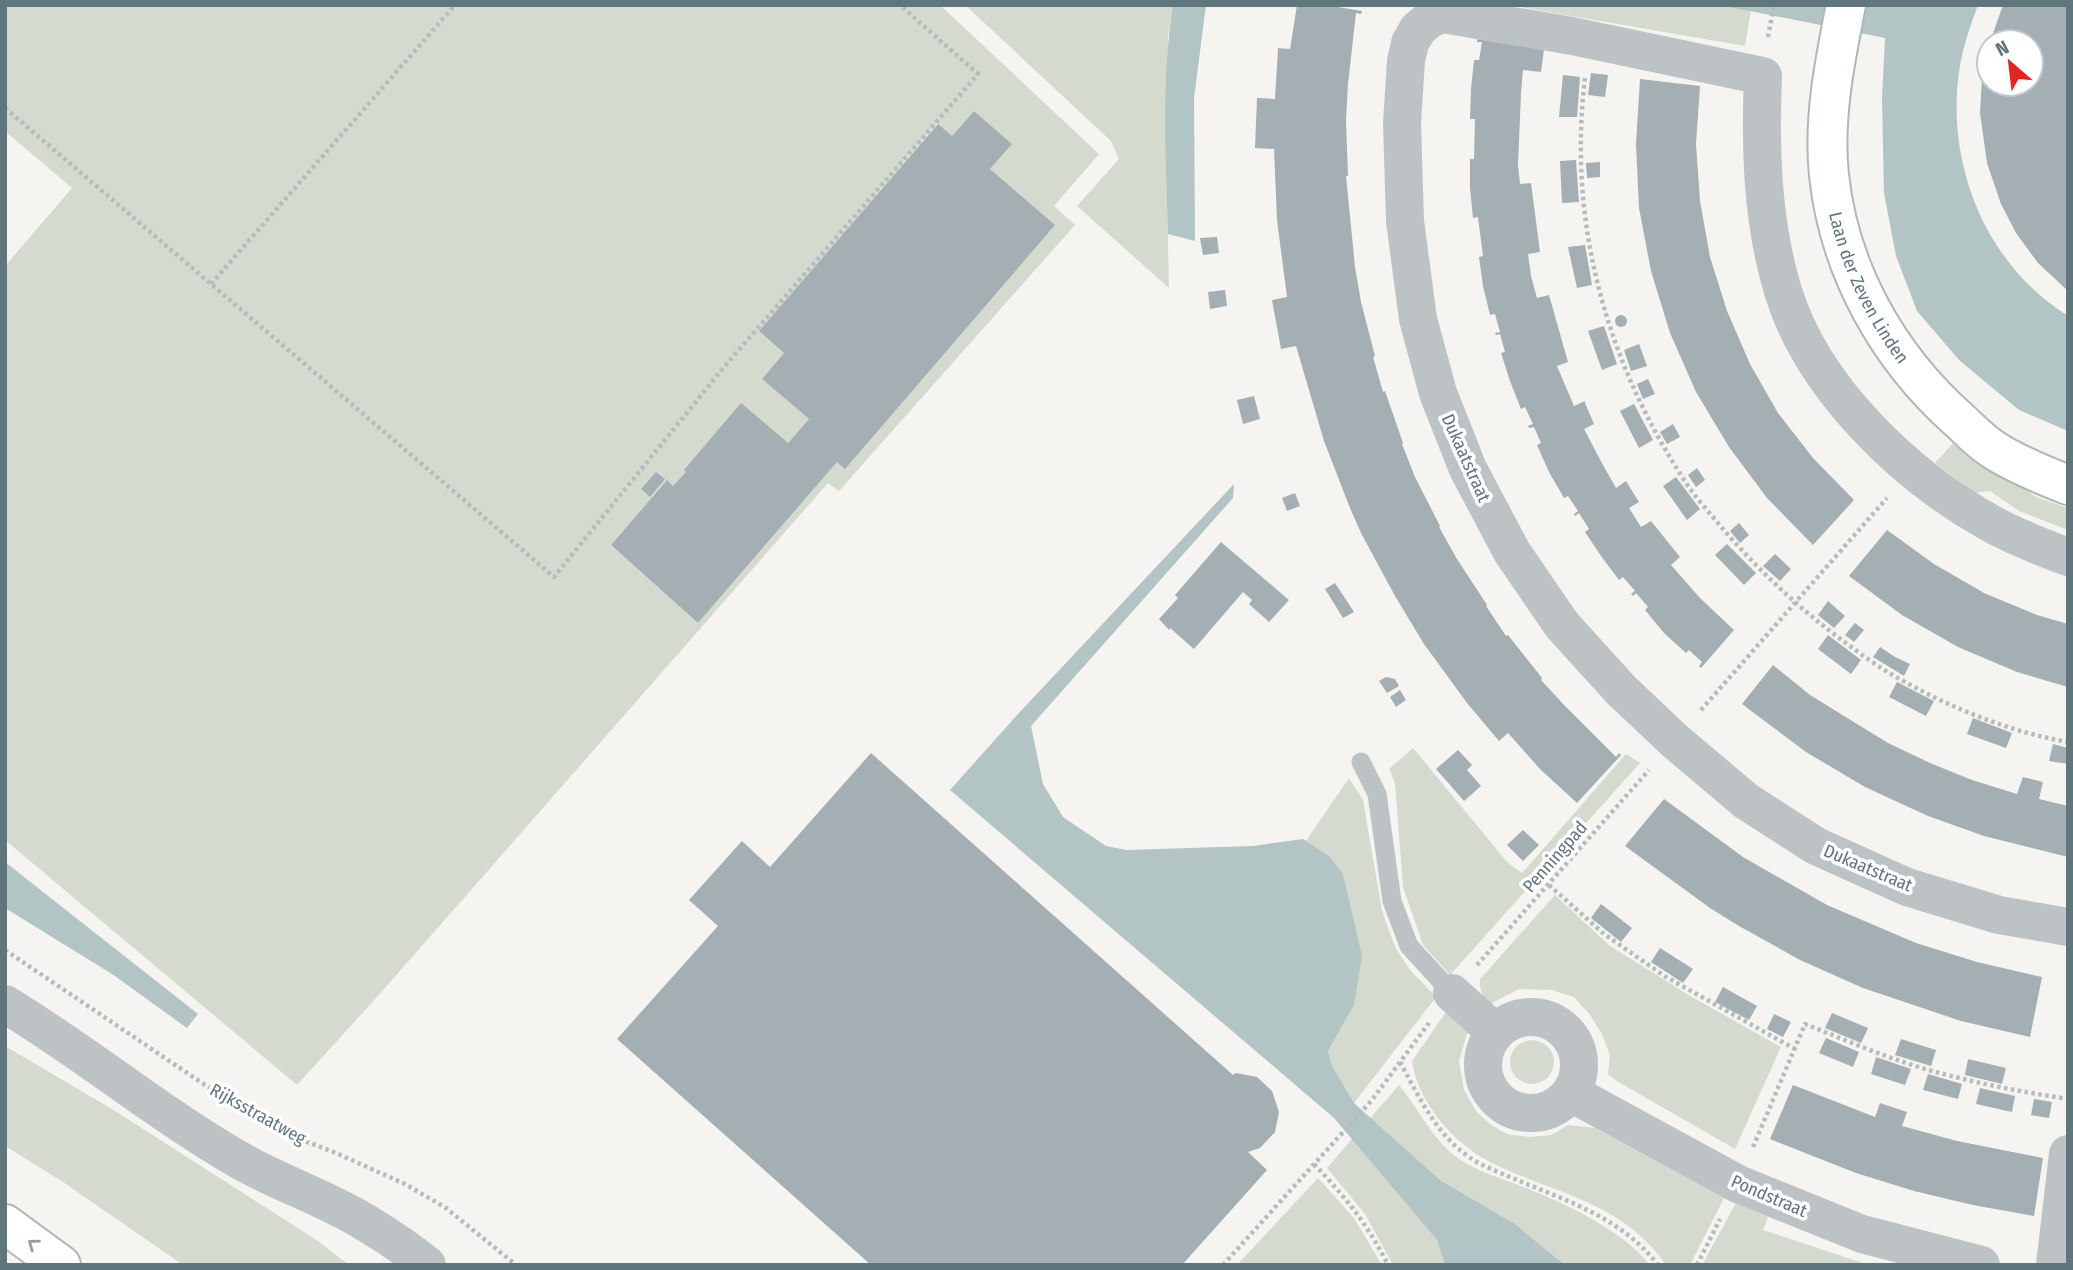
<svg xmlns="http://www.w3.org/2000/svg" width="2073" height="1270" viewBox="0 0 2073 1270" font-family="'Fira Sans Condensed',sans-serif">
<rect width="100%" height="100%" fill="#f5f4f0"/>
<g fill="#d5dacf" fill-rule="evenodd">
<path d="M5,5H940L1099,154L1054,206L1075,225L839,491L828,483L377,997L297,1085L5,840V266L72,188L5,131ZM974,111L1012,144L990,169L1054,225L837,462L698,623L611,545L666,481L673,486L686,472L684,470L788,443L809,419L762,379L784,353L759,331L937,124L952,136Z"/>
<path d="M965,5H1173L1168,37L1166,156L1169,288L1077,206L1119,159L1111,141Z"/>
<path d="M1508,5H1720L1751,10L1745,46Z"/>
<path d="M1955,441L2036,497L2068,508V530L2019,511L1990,491L1975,493L1935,463Z"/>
<path d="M1413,748L1508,863L1522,873L1626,754L1640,763L1450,975L1423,945L1403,887L1395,783L1389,769Z"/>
<path d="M1349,778L1363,800L1382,911L1395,947L1410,970L1436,997L1354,1103L1332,1066L1328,1051L1354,1005L1306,841Z"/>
<path d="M1555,895L1610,946L1692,997L1781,1047L1735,1149L1615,1080L1608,1074L1610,1055L1602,1034L1590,1015L1574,997L1552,990L1519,989L1490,1004C1482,996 1479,989 1480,979Z"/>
<path d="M1448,1009L1469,1027L1459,1061L1464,1090L1476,1111L1491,1125L1507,1134L1529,1137L1551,1135L1568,1125L1595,1128L1724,1198L1690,1265H1666C1623,1202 1555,1194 1492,1163C1454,1144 1418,1103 1412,1061Z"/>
<circle cx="1532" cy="1062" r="22"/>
<path d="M5,1046L112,1109L318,1241L349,1265H183L63,1182L5,1146Z"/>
<path d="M1399,1085C1417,1107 1432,1138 1455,1156C1473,1170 1497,1177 1518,1185C1562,1202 1620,1228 1650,1265H1565L1515,1224L1440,1180L1374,1122L1356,1143L1437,1240L1445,1265H1393L1365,1214L1327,1168Z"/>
<path d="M1318,1178L1354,1218L1382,1265H1237Z"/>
<path d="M1736,1203L1768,1217L1763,1230L1869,1265H1702Z"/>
</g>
<g fill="#b2c4c4">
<path d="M1173,5H1206L1194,98L1195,241L1168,234C1166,158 1161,80 1173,5Z"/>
<path d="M1720,5H1978C1970,27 1962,49 1959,72C1946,165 1986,265 2068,316V431L2019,410L1959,360L1917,311L1896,256L1884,193L1882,98L1885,38Z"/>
<path d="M1234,484L1233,498L1031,726L1043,784L1063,817L1106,846L1127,850L1253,846L1303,839L1329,856L1343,874L1362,956L1354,1005L1328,1051L1332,1066L1354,1103L1374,1121L1440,1180L1515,1224L1565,1265H1445L1437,1240L1334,1118L950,790L1018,714Z"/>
<path d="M5,862L198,1014L187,1028L112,974L5,908Z"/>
</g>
<g fill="#a3afb2">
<path d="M1297,5H1326L1362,11L1361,14L1356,13L1348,84L1346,120L1348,176H1346L1355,267L1361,302L1375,356L1373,357L1383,392L1385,391L1403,443L1402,444L1415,477L1440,526L1439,527L1457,559L1487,605L1486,606L1506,636L1508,635L1542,678L1541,680L1565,706L1616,757L1619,753L1621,755L1577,803L1540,769L1508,733L1499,741L1467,703L1424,644L1395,596L1361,533L1350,508L1324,441L1296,346L1281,349L1272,300L1287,297L1277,220L1274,149L1255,148L1257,98L1275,99L1278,48L1290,49Z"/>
<path d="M2003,5H2068V291L2038,263L2016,233L2001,204L1987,163L1980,113L1982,79L1988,47L1989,84H2031V42H1990Z"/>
<path d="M1477,39L1544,49L1541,72L1523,70L1521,93L1518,165L1520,184L1531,183L1540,252L1528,254L1531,276L1537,298L1549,295L1568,362L1557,366L1574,406L1585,401V403L1594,424L1584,429L1604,467L1616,488L1626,481L1639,502L1629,508L1641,527L1651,521L1680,557L1671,565L1700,598L1734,630L1701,668L1699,666L1702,662L1689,650L1686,653L1664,633L1645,610L1648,607L1636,593L1633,596L1631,594L1635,591L1623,577L1619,580L1601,556L1585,532L1589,529L1579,513L1575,516L1574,514L1578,511L1568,496L1564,498L1549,472L1537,445L1541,443L1534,427L1529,428L1528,426L1533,424L1525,407L1521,409L1510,381L1501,353L1505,352L1500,334L1496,335L1495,333L1500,332L1495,314L1490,315L1483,286L1479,257L1483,256L1478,217L1473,218L1470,188V159H1474L1475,119H1470L1471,89L1474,60H1479L1482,42H1477Z"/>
<path d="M1591,73L1608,75L1605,97L1588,95Z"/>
<path d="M1563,75L1580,77L1577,117H1559Z"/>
<path d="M1640,79L1700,86L1696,144L1700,201L1710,257L1727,311L1750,364L1778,413L1813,458L1854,500L1813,545L1767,498L1729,447L1696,392L1670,333L1651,271L1639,208L1636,144Z"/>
<path d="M974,111L1012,144L990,169L1055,225L845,469L837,462L698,623L611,545L667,480L673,486L686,472L684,470L741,403L788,443L809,419L762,379L784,353L759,331L938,124L952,136Z"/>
<path d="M1576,160L1579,202L1562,203L1560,161Z"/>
<path d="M1600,162V177L1587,178L1586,163Z"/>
<path d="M1217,237L1219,253L1203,255L1200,238Z"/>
<path d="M1585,245L1592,285L1577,288L1568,247Z"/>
<path d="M1225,290L1227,306L1210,309L1208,292Z"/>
<circle cx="1621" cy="321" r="6"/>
<path d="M1604,326L1617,364L1602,370L1588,331Z"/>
<path d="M1639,344L1647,366L1631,371L1624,350Z"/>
<path d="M1648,379L1655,394L1643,399L1637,384Z"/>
<path d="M1254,396L1260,419L1243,424L1237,400Z"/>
<path d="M1634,404L1653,440L1639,448L1620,411Z"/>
<path d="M1673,424L1680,437L1667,444L1660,432Z"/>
<path d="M1697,468L1705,480L1696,487L1688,475Z"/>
<path d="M656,472L665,479L650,497L641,489Z"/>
<path d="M1676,477L1700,509L1687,520L1663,486Z"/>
<path d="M1295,493L1300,506L1287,511L1282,498Z"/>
<path d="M1739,523L1749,535L1740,543L1730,531Z"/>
<path d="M1887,530L1934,564L1984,593L2037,615L2068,624V687L2017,672L1958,647L1902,615L1849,576Z"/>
<path d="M1221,542L1289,600L1269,622L1249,604L1252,600L1243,592L1194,649L1170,628L1169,630L1159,619L1178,598L1175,595Z"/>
<path d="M1727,544L1756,573L1744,585L1715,555Z"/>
<path d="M1775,554L1791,569L1780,581L1763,566Z"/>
<path d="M1335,583L1354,612L1343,618L1325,589Z"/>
<path d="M1828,601L1845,616L1834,628L1818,615Z"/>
<path d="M1855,623L1864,630L1854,642L1845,635Z"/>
<path d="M1828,635L1861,660L1851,674L1818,649Z"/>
<path d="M1880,647L1895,657L1910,664L1904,676L1873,657Z"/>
<path d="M1773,665L1810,695L1888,743L1930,763L1972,780L2017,794L2023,777L2043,782L2039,799L2068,806V857L1984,836L1928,816L1865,787L1806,752L1742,704Z"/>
<path d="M1386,677L1395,679L1399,686L1387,693L1379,681Z"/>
<path d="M1897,682L1934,701L1926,716L1889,697Z"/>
<path d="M1400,690L1406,700L1396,707L1390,697Z"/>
<path d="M1973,718L2012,733L2006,748L1967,734Z"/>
<path d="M2053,744L2068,748V764L2049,761Z"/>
<path d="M1458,750L1472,765L1467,770L1481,786L1464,801L1436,769Z"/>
<path d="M871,753L1233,1075L1236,1073L1257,1077L1272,1091L1279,1112L1275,1132L1260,1148L1248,1152L1267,1170L1182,1265H871L617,1039L718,926L689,900L742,841L770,867Z"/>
<path d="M1664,799L1743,857L1827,905L1916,943L1977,962L2042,977L2030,1037L1961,1021L1863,988L1800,960L1739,926L1710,908L1625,846Z"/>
<path d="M1523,830L1539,845L1523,861L1507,845Z"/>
<path d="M1601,904L1632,928L1621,942L1591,918Z"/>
<path d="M1660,948L1693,969L1683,983L1651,962Z"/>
<path d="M1723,987L1757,1006L1749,1020L1715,1002Z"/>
<path d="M1832,1013L1868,1028L1861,1043L1825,1028Z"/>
<path d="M1774,1014L1791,1022L1783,1037L1767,1029Z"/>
<path d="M1826,1038L1859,1052L1853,1067L1819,1053Z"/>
<path d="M1901,1039L1936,1050L1931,1066L1895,1055Z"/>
<path d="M1876,1057L1911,1069L1905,1085L1871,1074Z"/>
<path d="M1968,1059L2006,1068L2002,1084L1965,1075Z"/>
<path d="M1928,1074L1962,1084L1958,1099L1923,1090Z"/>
<path d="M1793,1085L1875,1117L1880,1103L1907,1112L1902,1126L1957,1141L2043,1158L2034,1216L1973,1205L1914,1191L1856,1173L1770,1139Z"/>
<path d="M1980,1088L2015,1096L2012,1112L1976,1104Z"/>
<path d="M2034,1099L2052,1102L2049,1118L2031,1115Z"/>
</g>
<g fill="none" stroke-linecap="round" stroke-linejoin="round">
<defs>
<g id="secondary">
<path id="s1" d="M1846,5C1835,60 1823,119 1829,175C1839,270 1888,357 1959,420C1969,429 1979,440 1991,448C2011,462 2045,476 2068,485"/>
</g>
<path id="highway" d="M5,1224L61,1265"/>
</defs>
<use href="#secondary" stroke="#afb7b9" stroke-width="42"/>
<use href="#highway" stroke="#b2b7b9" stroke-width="42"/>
<g stroke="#b7bbbc" stroke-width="4.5" stroke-dasharray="3.5 3.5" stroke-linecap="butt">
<path d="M1768,37L1774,5"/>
<path d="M1585,78C1567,225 1608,367 1690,489C1698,500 1708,511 1717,522C1754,566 1796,606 1843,641C1857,651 1871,662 1886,671C1941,704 2005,731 2068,742"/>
<path d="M5,108L554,577L724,367L978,74L900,5"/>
<path d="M211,284L455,5"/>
<path d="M1701,710L1887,498"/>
<path d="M1549,885L1604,934L1666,977L1795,1049"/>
<path d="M5,950L205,1085L289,1135L336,1153L405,1184L446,1208L516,1265"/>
<path d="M1477,965L1649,770"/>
<path d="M1400,1062C1419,1097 1436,1134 1469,1157C1483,1167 1502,1173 1517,1180C1568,1201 1623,1219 1658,1265"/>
<path d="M1753,1147L1805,1024C1848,1041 1891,1060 1936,1072C1980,1084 2023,1092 2068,1099"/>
<path d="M1314,1164C1346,1198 1367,1223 1388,1265"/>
<path d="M1223,1265L1372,1100L1429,1023"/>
<path d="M1697,1265L1720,1219"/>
</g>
<path stroke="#bdc3c5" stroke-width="19" d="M1361,762L1377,794L1392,901L1409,946L1452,993"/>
<g stroke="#bdc3c5" stroke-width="38">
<path d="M2068,557C2041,547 2015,537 1990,523C1904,475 1812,387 1783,291C1762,222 1760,148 1763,76L1572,36L1443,14L1430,19L1418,29L1410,43L1406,61L1402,123L1405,221L1418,319L1438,393L1468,469L1512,552L1562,625L1621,690L1675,741L1746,801L1816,846L1907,887L1999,915L2068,927"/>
<path d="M1452,993L1495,1032"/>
<path d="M5,1004C86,1053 159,1114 241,1161C278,1182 319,1196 356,1217C380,1231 405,1247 427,1265"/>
<circle cx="1531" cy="1065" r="48"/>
<path d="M1571,1093L1738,1184L1862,1234L1981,1265"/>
<path d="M2055,1265L2068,1154"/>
</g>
<use href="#secondary" stroke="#fff" stroke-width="38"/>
<use href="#highway" stroke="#fff" stroke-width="38"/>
</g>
<defs><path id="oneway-chevron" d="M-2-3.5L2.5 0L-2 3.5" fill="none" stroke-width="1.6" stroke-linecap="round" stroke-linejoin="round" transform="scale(1.75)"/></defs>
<use stroke="#8f9fa3" href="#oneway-chevron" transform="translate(33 1244) rotate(-144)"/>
<g text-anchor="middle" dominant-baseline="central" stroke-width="7" stroke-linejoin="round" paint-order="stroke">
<g font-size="18" fill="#5f767c" stroke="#fff">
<text stroke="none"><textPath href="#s1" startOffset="292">Laan der Zeven Linden</textPath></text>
<text transform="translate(1466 458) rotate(66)">Dukaatstraat</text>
<text transform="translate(1555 857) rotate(-49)">Penningpad</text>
<text transform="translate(1868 868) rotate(23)">Dukaatstraat</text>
<text transform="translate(258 1114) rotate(29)">Rijksstraatweg</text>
<text transform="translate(1769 1196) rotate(23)">Pondstraat</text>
</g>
</g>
<rect width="2073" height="1270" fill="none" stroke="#5f767c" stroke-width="14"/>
<g transform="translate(2010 63) rotate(332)"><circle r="33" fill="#ffffff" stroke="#bfc8cb" stroke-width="2"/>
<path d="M0-5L12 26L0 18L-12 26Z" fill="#e52420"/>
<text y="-10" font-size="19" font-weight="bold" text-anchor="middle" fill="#5f767c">N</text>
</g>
</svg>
